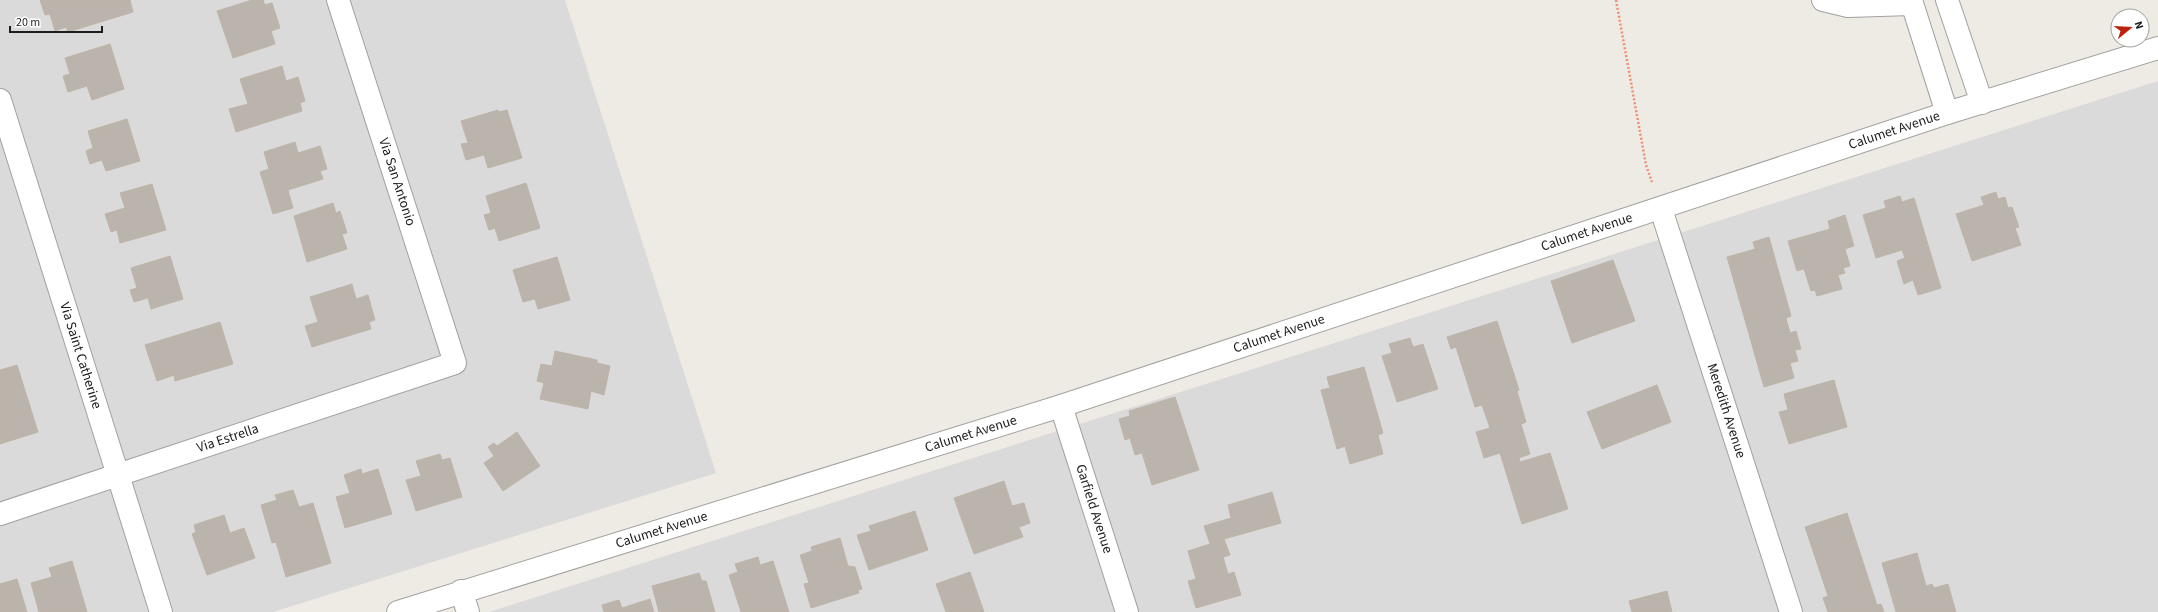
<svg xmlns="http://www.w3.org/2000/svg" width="2158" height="612" viewBox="0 0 2158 612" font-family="'Source Sans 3',sans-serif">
<rect width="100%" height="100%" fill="#eeebe4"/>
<g fill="#dbdada">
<path d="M0,0H565L716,473L273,612H0Z"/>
<path d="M2158,81V612H489Z"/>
</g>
<g fill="#bab4ad" stroke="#beb4a7">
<path d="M40,0H130L133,12L68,32L66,27L55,31L50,14L45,15Z"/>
<path d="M252,0H263L265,5L272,3L280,28L271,31L275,44L233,58L217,11Z"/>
<path d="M110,44L124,89L92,100L87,86L68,92L63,76L70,74L65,58Z"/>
<path d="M282,66L286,81L298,77L305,101L300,103L302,111L236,132L229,109L248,104L240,79Z"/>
<path d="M498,110L499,112L507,110L522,158L488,168L484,155L466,160L461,144L468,143L461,121Z"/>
<path d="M127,119L140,161L106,171L102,160L90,164L86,151L93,148L88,131Z"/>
<path d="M295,142L298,153L320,146L327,169L320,171L323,179L288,190L293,208L273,214L260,172L269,169L264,152Z"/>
<path d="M526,183L540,228L499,241L495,228L489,230L484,215L491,213L486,196Z"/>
<path d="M152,184L166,230L120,243L117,230L111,232L105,214L125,208L120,193Z"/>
<path d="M1996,192L1998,199L2005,197L2008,208L2012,207L2019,227L2015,228L2021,245L1972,261L1956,214L1984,205L1981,197Z"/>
<path d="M1900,196L1902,202L1914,198L1941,288L1918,295L1913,280L1904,284L1897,261L1905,258L1902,250L1876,258L1863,215L1886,208L1884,201Z"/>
<path d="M333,203L336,213L340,211L347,233L342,234L347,249L307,262L294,216Z"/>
<path d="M1845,215L1854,246L1845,249L1850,266L1843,268L1845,273L1838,275L1842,289L1817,296L1815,290L1811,291L1804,269L1797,271L1788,241L1830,229L1828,221Z"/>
<path d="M1769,237L1791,316L1786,318L1790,333L1796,331L1801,349L1795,350L1798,361L1790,363L1794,378L1764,387L1727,257L1755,249L1753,242Z"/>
<path d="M170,256L183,299L151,309L148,298L134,302L130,290L137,288L131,268Z"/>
<path d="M557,257L570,300L538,309L535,299L523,302L513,270Z"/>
<path d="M1613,260L1635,321L1572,343L1551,281Z"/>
<path d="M352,284L356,299L368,295L375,320L369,322L371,329L312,347L305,326L318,322L310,297Z"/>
<path d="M1497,321L1519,390L1517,391L1526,422L1521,424L1530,454L1519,458L1520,462L1550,453L1568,509L1522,524L1500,453L1484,458L1476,432L1490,428L1482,405L1475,407L1456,347L1451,349L1447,337Z"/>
<path d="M220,322L233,364L175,381L174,375L157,381L145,345Z"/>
<path d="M1410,338L1413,347L1423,344L1438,389L1397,402L1382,356L1392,353L1389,344Z"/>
<path d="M555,351L597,360V363L610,366L604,395L591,391L588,409L540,399L544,383L537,381L541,364L552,366Z"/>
<path d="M17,365L38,432L0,444V370Z"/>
<path d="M1364,367L1383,433L1378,435L1383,454L1350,464L1345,446L1337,449L1321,390L1330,388L1327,377Z"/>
<path d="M1834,380L1847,427L1789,444L1779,412L1788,410L1784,394Z"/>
<path d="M1657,385L1671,422L1602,449L1587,412Z"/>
<path d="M1175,397L1199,470L1152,485L1142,453L1135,455L1130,438L1125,440L1119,419L1130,416L1129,411Z"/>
<path d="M517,432L540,466L503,491L484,463L494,456L488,447L494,443L497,446Z"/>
<path d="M440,454L442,460L450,458L462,497L416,511L406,480L421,476L416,461Z"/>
<path d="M361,469L362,474L378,469L392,514L345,528L336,497L350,493L344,475Z"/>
<path d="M1004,481L1012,506L1024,503L1030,523L1019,527L1023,537L974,554L954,498Z"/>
<path d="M293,490L299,507L313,503L331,563L286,577L276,542L272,543L261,505L277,500L275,495Z"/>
<path d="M1272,492L1281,523L1224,539L1230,555L1223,557L1228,574L1234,572L1241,595L1196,608L1188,581L1196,579L1188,551L1210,544L1204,526L1231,518L1228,505Z"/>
<path d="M915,511L928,550L869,570L857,535L871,531L869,526Z"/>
<path d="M1847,513L1877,605L1881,604L1884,612H1828L1823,598L1828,596L1805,527Z"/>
<path d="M224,515L230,533L244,528L255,558L207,575L192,534L196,532L194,525Z"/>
<path d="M840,538L848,566L855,567L862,589L858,590L859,593L811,608L804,584L809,583L800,555L812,551L811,547Z"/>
<path d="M1917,553L1926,586L1932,584L1934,588L1948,584L1956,612H1896L1882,563Z"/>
<path d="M758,557L760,565L773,561L789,612H741L729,575L738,572L735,564Z"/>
<path d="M72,561L87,612H39L31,583L52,577L49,568Z"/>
<path d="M970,572L984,612H946L936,584Z"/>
<path d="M699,573L702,581H706L715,612H659L652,586Z"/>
<path d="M17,579L27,612H0V584Z"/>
<path d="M1667,591L1672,612H1632L1629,601Z"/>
<path d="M650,599L654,612H604L602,605L619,600L622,608Z"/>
</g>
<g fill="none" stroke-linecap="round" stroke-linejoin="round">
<defs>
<g id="minor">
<path d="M1823,0L1848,6L1912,4"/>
<path d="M1911,0L1947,113"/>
<path d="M1947,0L1982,103"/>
<path id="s1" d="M0,100L161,612"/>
<path id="s2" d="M1661,209L1791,612"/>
<path id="s3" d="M1061,406L1127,612"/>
<path id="s4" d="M0,514L455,363L338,0"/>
<path d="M461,591L468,612"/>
<path id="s5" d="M398,612L1061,406L1947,113L2158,48"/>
</g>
</defs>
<use href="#minor" stroke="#a1a1a1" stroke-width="24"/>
<path stroke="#f08e72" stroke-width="2.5" stroke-dasharray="2 2" stroke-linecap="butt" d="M1616,0L1646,165L1652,182"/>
<use href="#minor" stroke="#fff" stroke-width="22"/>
</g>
<g text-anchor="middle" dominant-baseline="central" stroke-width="3" stroke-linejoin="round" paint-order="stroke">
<g font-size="14" fill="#1d1d1d" stroke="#fff">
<text stroke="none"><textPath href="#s5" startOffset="1572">Calumet Avenue</textPath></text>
<text transform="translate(397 182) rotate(72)">Via San Antonio</text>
<text stroke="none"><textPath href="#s5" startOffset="1248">Calumet Avenue</textPath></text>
<text stroke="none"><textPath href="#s5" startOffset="924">Calumet Avenue</textPath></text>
<text stroke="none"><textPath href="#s1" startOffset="268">Via Saint Catherine</textPath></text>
<text stroke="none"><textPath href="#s2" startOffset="212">Meredith Avenue</textPath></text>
<text stroke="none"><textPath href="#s5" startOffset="600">Calumet Avenue</textPath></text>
<text stroke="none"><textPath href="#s4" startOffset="240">Via Estrella</textPath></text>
<text stroke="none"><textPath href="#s3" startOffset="108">Garfield Avenue</textPath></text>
<text stroke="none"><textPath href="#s5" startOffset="276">Calumet Avenue</textPath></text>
</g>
</g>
<g transform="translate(2130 28) rotate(72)"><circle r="19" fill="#ffffff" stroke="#a5a5a5"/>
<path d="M0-3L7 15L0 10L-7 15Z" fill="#bc220e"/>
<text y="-6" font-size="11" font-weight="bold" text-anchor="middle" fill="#1d1d1d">N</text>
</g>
<path d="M10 26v6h92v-6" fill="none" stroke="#1d1d1d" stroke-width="2"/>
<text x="16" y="26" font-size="12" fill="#1d1d1d" stroke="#ffffff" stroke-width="3" paint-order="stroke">20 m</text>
</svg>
